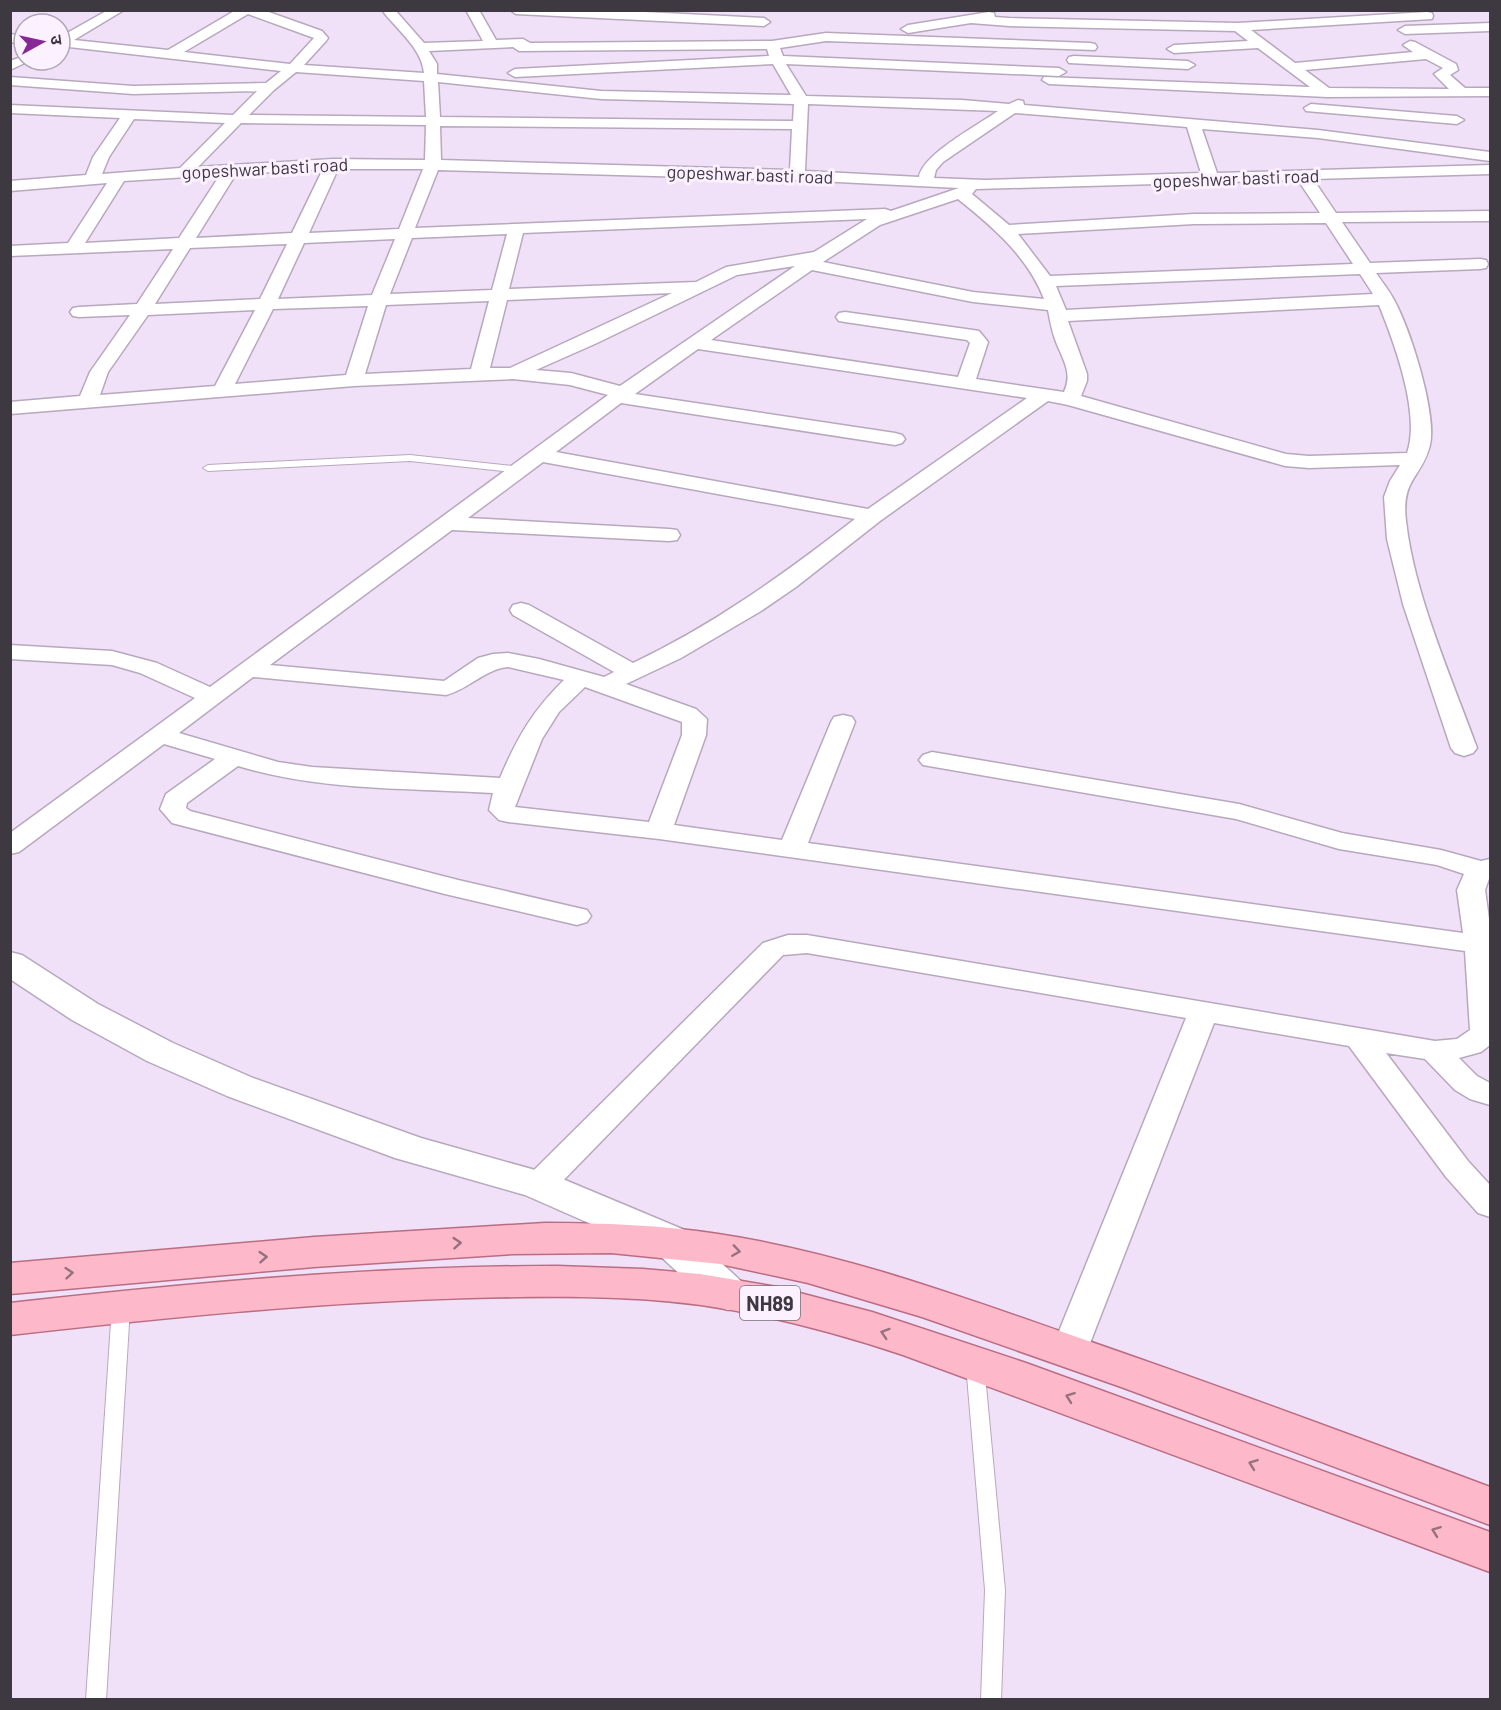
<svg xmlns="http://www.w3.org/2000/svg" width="1501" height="1710" viewBox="0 0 1501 1710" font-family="Barlow,'Noto Sans Devanagari',sans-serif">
<rect width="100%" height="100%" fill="#f1e1f8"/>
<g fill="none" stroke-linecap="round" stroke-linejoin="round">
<defs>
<g id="service">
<path d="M410,455L521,467L526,470L521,473L410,461L208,471L203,468L208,465Z"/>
<path d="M121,1300L127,1302L130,1307L106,1700H86L112,1307L115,1302Z"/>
<path d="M975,1357L981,1359L984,1364L1005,1590L1001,1700H981L985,1590L966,1364L969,1359Z"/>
</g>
<g id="minor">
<path d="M108,10H124L74,40L168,50L236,10H263L322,31L328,38L326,41L304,65L424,73C422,48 396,29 382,10H395L424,43L483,41L466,10H479L496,40L523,39L530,43L772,41L826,33L1090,43L1095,44L1097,47L1095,50L826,41L780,48L783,56L1059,68L1066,72L1059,76L786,64L806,96L962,100L1009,104L1018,100L1023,101L1024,105L1318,130L1490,152V161L1318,138L1202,129L1217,173L1490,165V174L1313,179L1336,213L1490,211V221L1342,222L1370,263L1480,259L1486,260L1488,264L1486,268L1480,269L1376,273C1382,282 1389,290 1394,300C1410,329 1437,413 1430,445C1422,478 1401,478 1406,521C1414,594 1452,679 1477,748L1473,753L1464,756L1455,753L1451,748L1403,604L1387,539L1384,497L1390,481L1400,465L1309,468L1285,466L1068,405L1048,401L880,521L796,587L761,611L681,658L626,684L696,709L707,719L706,735L674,825L782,840L831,722L834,717L843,715L852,717L855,722L808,843L1463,933L1457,890L1464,874L1437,865L1339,849L1236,819L923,765L919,760L923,755L932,752L1239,804L1342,833L1441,850L1481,861L1490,859V876L1485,890L1490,926V1045L1481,1052L1459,1058L1477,1076L1490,1083V1105L1470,1099L1455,1090L1425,1059L1386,1053L1468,1161L1490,1185V1217L1478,1213L1446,1177L1349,1046L1214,1023L1087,1351L1082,1361L1069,1365L1056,1361L1051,1351L1186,1018L807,953L783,955L551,1193L539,1197L527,1193L523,1185L527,1177L763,943L788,935H807L1435,1041L1457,1039L1470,1030L1465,951L659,839L508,822L499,820L489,810L493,793C408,788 320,791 238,766L187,803L186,808L190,811L458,880L587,910L591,916L587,922L577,925L445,894L172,823L160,809L166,794L215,759L164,744L19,852L10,854V833L195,698L140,673L112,665L10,659V645L112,651L157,663L210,687L608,395L570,385L513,379L354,386L10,414V402L80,396L90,372L130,315L79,317L73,316L70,312L73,308L79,307L137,304L173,249L10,256V246L68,243L107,183L10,191V181L86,175L93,157L120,118L10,113V105L233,115L257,91L133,94L10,85V77L133,86L266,83L281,71L60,46V37ZM248,14L314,38L290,64L184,52ZM513,47L519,51L767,49L769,56L515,69L508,73L515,77L773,64L791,95L601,91L437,74V64L429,51ZM296,72L424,81L426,117L249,115L274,90ZM438,82L601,99L794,104L793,121L440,117ZM808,104L998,111C978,125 923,154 919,177L805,171ZM1015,113L1187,127L1201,173L985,180L934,178L936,170L943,162ZM134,119L225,123L180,168L102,174L109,157ZM241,123L426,125L425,160L333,159L198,167ZM440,126L792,129L790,170L441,160ZM323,169L292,233L196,238L236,174ZM338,169H423L399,229L309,233ZM438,170L797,180L959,188L891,211L885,209L415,228ZM220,175L179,238L85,243L124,181ZM1298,180L1320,213L1194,214L1009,225L972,194L976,189ZM958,199C993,227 1028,257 1044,299L973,292L823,262L880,225ZM867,219L814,252L726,267L696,282L509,289L523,233ZM1326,223L1353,264L1050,276L1018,234L1194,224ZM507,234L492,290L390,294L412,238ZM395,239L372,295L278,299L304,243ZM287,244L260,299L155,304L190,248ZM795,266L620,386L571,373L536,370L597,343L737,275ZM812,270L973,302L1048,310C1050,321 1052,332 1056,342C1063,360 1073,373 1064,392L976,379L988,342L979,331L973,330L845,312L839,313L836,317L839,321L845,322L967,340L970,343L958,377L711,340ZM1360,274L1373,294L1066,310L1056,286ZM672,293L510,368H490L507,300ZM489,301L471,369L365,374L386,305ZM1379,305C1394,342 1421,414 1407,453L1309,456L1286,454L1081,396L1087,381V374L1068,321ZM368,306L346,375L235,384L273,309ZM255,310L215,386L100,395L108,372L148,315ZM698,349L1027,398L868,509L556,452L621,403L895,445L902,443L905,439L902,435L895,433L635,394ZM543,462L855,519C784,574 715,624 633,663L529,605L521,603L513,605L510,610L513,615L614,672L604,677L539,659L508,653L493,654L478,658L444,681L270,665L452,530L669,541L677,540L680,535L677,530L669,529L468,518ZM508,667L564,680C533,710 517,738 500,778L312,767L278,762L179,733L253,677L446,695C469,689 485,669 508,667ZM585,687L682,722V735L649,822L515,807L542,739L559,712Z"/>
<path d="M510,10H605L764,18L770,22L764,26L516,14Z"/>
<path d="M989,12L994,13L995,17L1009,18L1238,23L1427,12L1432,13L1433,16L1432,19L1251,30L1295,63L1413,52L1403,45L1410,41L1415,42L1456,64L1458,70L1450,75L1465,88H1490V96L1327,97L1049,84L1042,80L1044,77L1310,87L1258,48L1174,53L1167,49L1174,45L1248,41L1235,31L1009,26L971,23L908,33L901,29L908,25ZM1426,59L1443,68L1434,74L1449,89L1329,88L1305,70Z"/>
<path d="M1490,23V31L1405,34L1398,30L1405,26Z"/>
<path d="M10,34L24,36V44L10,42Z"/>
<path d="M24,56V60H31L10,70V61Z"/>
<path d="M1074,56L1188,61L1195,65L1188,69L1069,63L1067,60L1069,57Z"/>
<path d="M1311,104L1457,116L1464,120L1457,124L1306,111L1304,108Z"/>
</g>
<path id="tertiary" d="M10,952L22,955L98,1004L173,1043L253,1078L421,1138L553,1175L687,1231L743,1283L749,1294L743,1305L728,1310L713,1305L657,1253L525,1195L395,1158L227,1096L147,1061L72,1020L10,979Z"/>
<g id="primary">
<path d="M545,1223C604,1223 661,1225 718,1234C839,1252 956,1295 1071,1335C1211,1383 1351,1435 1490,1487V1525L1124,1388L922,1317L808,1283L720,1264L611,1253L513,1254L314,1267L10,1294V1263L314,1237Z"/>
<path d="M557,1266L643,1269L700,1274L777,1287L872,1312L1026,1363L1490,1532V1572L903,1355C837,1333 770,1315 701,1305C625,1295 547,1296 470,1298C317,1302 163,1318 10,1335V1303C192,1283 374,1266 557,1266Z"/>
</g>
</defs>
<use href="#service" stroke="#b7a8bd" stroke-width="2"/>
<use href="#minor" stroke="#b7a8bd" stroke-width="3"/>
<use href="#tertiary" stroke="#b7a8bd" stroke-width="3"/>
<use href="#primary" stroke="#ba6d82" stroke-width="3"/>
<use href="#service" fill="#fff" fill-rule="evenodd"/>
<use href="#minor" fill="#fff" fill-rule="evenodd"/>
<use href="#tertiary" fill="#fff" fill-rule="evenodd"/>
<use href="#primary" fill="#fdb9ca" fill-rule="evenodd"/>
</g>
<defs><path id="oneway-chevron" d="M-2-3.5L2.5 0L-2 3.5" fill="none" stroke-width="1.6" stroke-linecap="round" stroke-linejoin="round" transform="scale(1.5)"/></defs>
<g stroke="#94727e">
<use href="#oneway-chevron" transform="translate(457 1243) rotate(-4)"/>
<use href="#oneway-chevron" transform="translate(736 1251) rotate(8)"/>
<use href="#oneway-chevron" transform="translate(263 1257) rotate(-4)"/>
<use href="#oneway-chevron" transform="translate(69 1273) rotate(-5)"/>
<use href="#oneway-chevron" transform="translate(885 1333) rotate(-162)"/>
<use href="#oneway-chevron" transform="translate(1070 1397) rotate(-160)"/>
<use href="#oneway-chevron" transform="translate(1253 1464) rotate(-160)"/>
<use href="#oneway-chevron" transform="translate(1436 1531) rotate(-160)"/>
</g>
<g text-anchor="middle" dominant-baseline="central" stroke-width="6" stroke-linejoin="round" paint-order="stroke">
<g font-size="18" fill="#3e3840" stroke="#fbf1ff">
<text transform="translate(265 168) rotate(-3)">gopeshwar basti road</text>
<text transform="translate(750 174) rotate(2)">gopeshwar basti road</text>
<text transform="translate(1236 178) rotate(-2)">gopeshwar basti road</text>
</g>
<rect fill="#fbf1ff" stroke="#777079" stroke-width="1.5" x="740" y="1286" width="60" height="34" rx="4.5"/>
<g font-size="20" font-weight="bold" fill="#3e3840">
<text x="770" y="1303">NH89</text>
</g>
</g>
<rect width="1501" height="1710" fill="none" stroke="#3e3840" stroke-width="24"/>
<g transform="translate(42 42) rotate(82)"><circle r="28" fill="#fbf1ff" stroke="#afa7b3" stroke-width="1.5"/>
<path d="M0-4.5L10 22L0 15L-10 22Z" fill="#862994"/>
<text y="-9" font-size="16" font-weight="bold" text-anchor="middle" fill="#3e3840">उ</text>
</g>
</svg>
